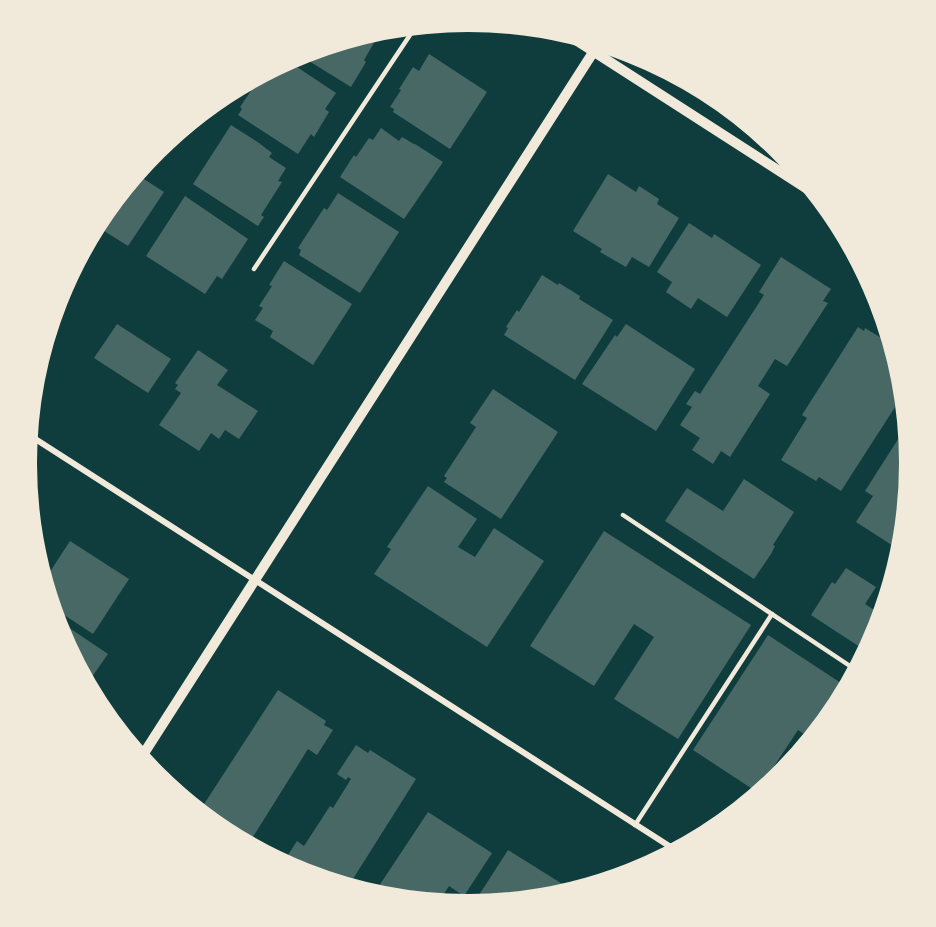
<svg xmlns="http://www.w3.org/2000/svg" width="936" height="927" viewBox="0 0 936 927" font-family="Inter,sans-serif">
<rect width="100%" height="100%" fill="#0f3d3e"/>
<g fill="#486865">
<path d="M379,27L372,39L375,41L364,60L366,62L351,87L296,53Z"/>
<path d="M429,54L487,92L450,149L393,112L394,109L390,107L401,90L399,89L413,67L419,71Z"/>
<path d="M285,59L336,93L325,109L329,112L314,137L311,134L298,154L238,115L242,109L240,107L266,69Z"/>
<path d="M231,125L259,143L272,153L269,157L286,168L278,181L282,182L261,215L264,217L258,226L193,184Z"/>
<path d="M381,128L399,141L402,137L414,144H415L443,162L404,219L340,177L354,155L356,157L369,138L373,140Z"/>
<path d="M133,172L164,192L128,246L93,224L98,216Z"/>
<path d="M608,174L636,192L639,186L659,199L657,204L679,218L649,267L632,257L626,267L600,252L602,249L573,231Z"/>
<path d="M338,193L399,232L360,293L299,255L301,250L298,248L324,208L327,210Z"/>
<path d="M185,196L248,239L222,279L217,276L205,294L146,256Z"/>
<path d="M689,223L712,238L714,234L761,265L727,317L698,298L691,309L666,292L672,282L657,272Z"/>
<path d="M781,257L831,289L823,301L828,303L787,366L775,359L758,386L770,394L730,457L721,451L713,464L692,450L700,438L680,425L692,407L686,404L695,391L700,394L764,295L759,292Z"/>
<path d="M284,261L352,304L313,365L270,337L273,331L255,320L263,308L259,306L272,286L269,285Z"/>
<path d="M542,275L558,285L559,283L580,296L579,299L613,320L575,380L504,335L508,328L506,327L517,310L519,312Z"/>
<path d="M117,324L171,359L148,393L94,358Z"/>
<path d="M626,324L695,369L656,431L582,384L615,335L617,337Z"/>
<path d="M858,327L864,331L865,328L896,347L905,377L906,390L841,491L819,477L816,481L781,460L807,418L802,415Z"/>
<path d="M198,350L228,370L217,385L258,411L239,439L225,430L219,439L211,433L199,451L159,425L181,393L175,389L178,385L175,383Z"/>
<path d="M493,389L558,432L501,519L444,482L447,478L444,476L476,427L470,423Z"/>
<path d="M909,422L913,464L906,543L901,551L856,522L873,496L865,491Z"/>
<path d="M744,479L794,512L773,545L775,546L771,554L754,579L665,521L687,488L723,511Z"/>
<path d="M428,486L477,519L458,547L475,557L494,528L544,561L487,647L374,574L391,549L387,547Z"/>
<path d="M604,531L751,625L678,739L614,699L654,637L634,624L594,686L530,646Z"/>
<path d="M70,541L129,579L93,634L49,605L44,581Z"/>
<path d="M846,568L876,587L865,604L885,617L879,634L869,653L811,615L832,582L835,584Z"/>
<path d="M62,623L108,654L89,681L77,673L56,634Z"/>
<path d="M768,635L850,689L838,711L814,741L798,730L757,792L693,750Z"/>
<path d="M278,690L326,721L324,725L333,730L317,755L308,749L246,848L220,834L197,815Z"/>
<path d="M356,745L368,753L370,750L416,779L346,890L297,875L281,866L297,841L304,846L330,806L333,808L351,779L348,777L346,780L337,774Z"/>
<path d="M428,812L492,853L464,896L449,886L436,906L381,900L371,898Z"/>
<path d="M508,850L572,890L568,896L555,901L476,908L472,906Z"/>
</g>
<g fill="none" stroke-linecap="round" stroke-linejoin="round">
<g stroke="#f1e9da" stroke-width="4.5">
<path d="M254,269L418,23"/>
<path d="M623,515L859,672"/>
<path d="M635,825L772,614"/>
</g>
<path stroke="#f1e9da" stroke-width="6" d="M26,433L680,853"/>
<g stroke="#f1e9da" stroke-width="10">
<path d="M554,26L826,201"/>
<path d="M139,761L601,40"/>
</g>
</g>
<path d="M0 0H936V927H0ZM33 463a435 435 0 1 1 870 0a435 435 0 1 1-870 0Z" fill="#f1e9da" fill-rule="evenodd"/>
<path fill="none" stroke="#f1e9da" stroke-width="8" d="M33 463a435 435 0 1 1 870 0a435 435 0 1 1-870 0Z"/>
</svg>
